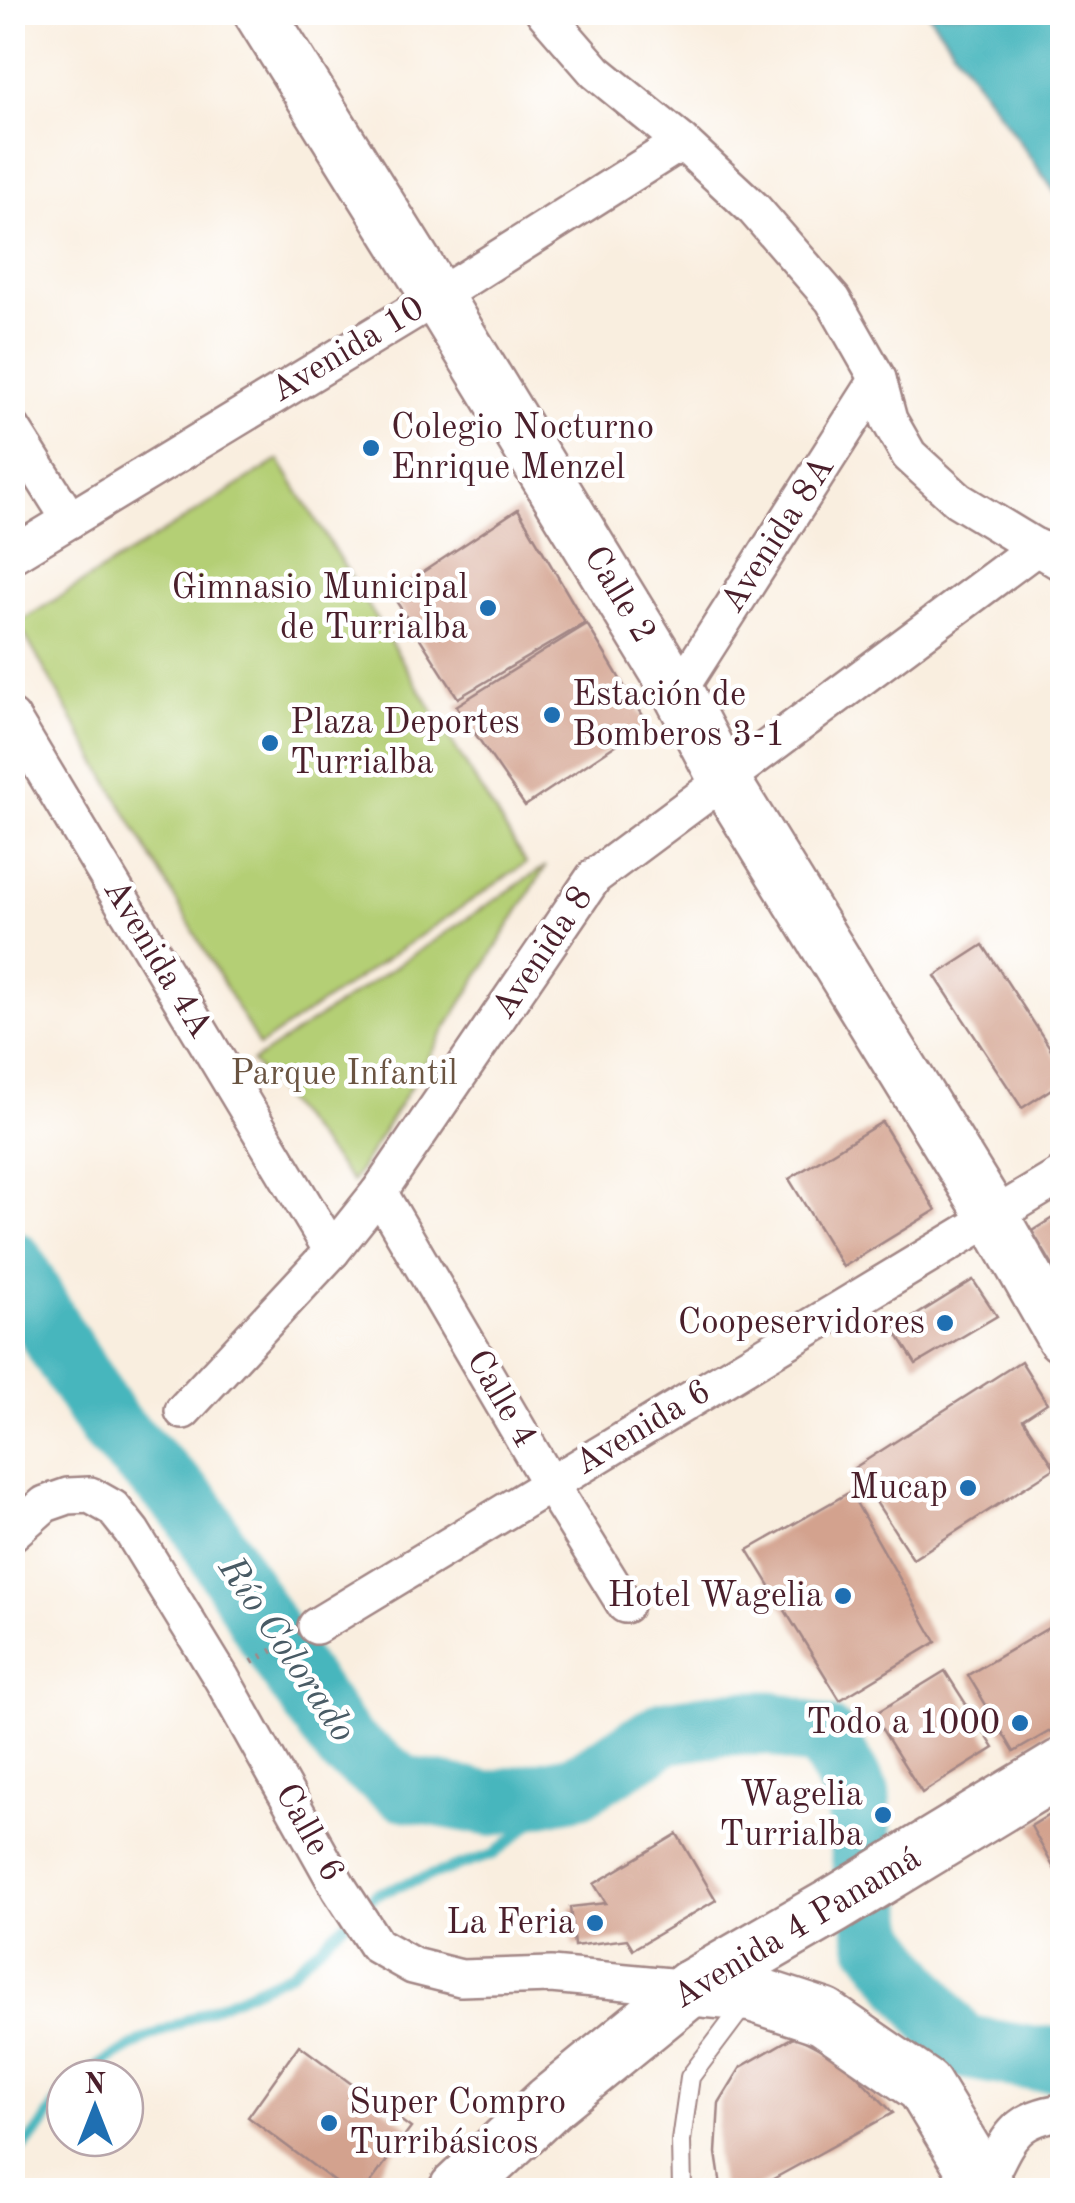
<svg xmlns="http://www.w3.org/2000/svg" width="1075" height="2203" viewBox="0 0 1075 2203" font-family="'Old Standard TT',serif">
<rect width="100%" height="100%" fill="#fff"/>
<filter id="ink" filterUnits="userSpaceOnUse"><feTurbulence type="fractalNoise" baseFrequency=".01" numOctaves="2"/><feDisplacementMap in="SourceGraphic" scale="20" xChannelSelector="R" yChannelSelector="G"/><feConvolveMatrix kernelMatrix="1 2 1 2 8 2 1 2 1" color-interpolation-filters="sRGB"/></filter>
<filter id="wash" filterUnits="userSpaceOnUse"><feTurbulence type="fractalNoise" baseFrequency=".0048" numOctaves="4" result="noise"/><feDisplacementMap in="SourceGraphic" scale="40" xChannelSelector="R" yChannelSelector="G"/><feGaussianBlur stdDeviation="2.25" result="paint"/><feColorMatrix in="noise" values="0 0 0 0 0 0 0 0 0 0 0 0 0 0 0 0 0 1.4 0 .05"/><feComposite in="paint" operator="in"/></filter>
<g filter="url(#wash)">
<rect width="100%" height="100%" fill="#f9eedf"/>
<g fill="#b4cf75" stroke="#7f7750" stroke-width="2.5">
<path d="M279,460L526,863L259,1046L18,623Z"/>
<path d="M546,866L352,1182L252,1062Z"/>
</g>
<path fill="#47b6bd" stroke="#486a74" stroke-width="2.5" d="M928,13H1062V202Z"/>
<g fill="none" stroke-linecap="round" stroke-linejoin="round">
<g stroke="#47b6bd" stroke-width="11">
<path d="M77,2078L145,2039L290,1973L376,1894L494,1854L577,1786"/>
<path d="M12,2159L41,2128L65,2090"/>
</g>
<path stroke="#47b6bd" stroke-width="65" d="M12,1263L52,1334L110,1426L192,1508L288,1665L345,1746L403,1788L489,1804L577,1786L666,1732L724,1723H771L827,1740L858,1796L860,1837L878,1940L959,2046L1034,2059L1062,2058"/>
</g>
<g id="blocks">
<g fill="#d3a28e">
<path d="M518,509L585,623L458,698L391,593Z"/>
<path d="M587,624L647,724L525,806L456,706Z"/>
<path d="M983,945L1062,1066V1082L1022,1108L935,976Z"/>
<path d="M882,1122L936,1210L843,1267L789,1179Z"/>
<path d="M1062,1212V1281L1032,1231Z"/>
<path d="M973,1280L997,1316L916,1364L894,1329Z"/>
<path d="M1021,1361L1047,1403L1023,1419L1055,1468L913,1559L854,1468Z"/>
<path d="M850,1492L936,1642L840,1700L748,1550Z"/>
<path d="M1062,1620V1724L1014,1752L968,1675Z"/>
<path d="M945,1671L994,1748L922,1793L873,1715Z"/>
<path d="M1062,1807V1883L1031,1826Z"/>
<path d="M677,1834L716,1900L633,1949L627,1939L574,1946L570,1907L606,1903L594,1884Z"/>
<path d="M795,2036L843,2061L893,2113L753,2190L721,2186L716,2153L719,2103L741,2067Z"/>
<path d="M299,2045L411,2128L365,2190H346L248,2117Z"/>
</g>
</g>
</g>
<g filter="url(#ink)">
<use href="#blocks" fill-opacity="0" stroke="#a28685" stroke-width="2.5"/>
<g fill="none" stroke-linecap="round" stroke-linejoin="round">
<defs>
<path id="service" d="M682,2190L681,2141L690,2077L747,2001"/>
<g id="minor">
<path d="M544,12L596,72L682,142L754,209L833,300L878,379L889,420L909,455L958,500L1062,563"/>
<path d="M12,428L70,520"/>
<path d="M12,555L437,297L682,142"/>
<path d="M678,692L878,379"/>
<path d="M12,718L332,1251"/>
<path d="M379,1192L550,1484L625,1605"/>
<path d="M183,1411L332,1251L379,1192L594,877L1037,547"/>
<path d="M12,1533L45,1504L68,1496L90,1495L113,1508L132,1532L222,1679L339,1888L376,1945L413,1966L461,1978L551,1975L691,1988"/>
<path d="M316,1626L1062,1175"/>
<path d="M984,2187C1007,2144 1009,2119 1062,2112"/>
</g>
<path id="secondary" d="M259,12L437,297L678,692L725,781L994,1218L1062,1337"/>
<g id="primary">
<path d="M691,1988L753,1994L824,2017L924,2086L987,2190"/>
<path d="M457,2190L550,2103L691,1988L833,1906L1062,1767"/>
</g>
</defs>
<use href="#service" stroke="#a28685" stroke-width="22"/>
<use href="#minor" stroke="#a28685" stroke-width="40"/>
<use href="#secondary" stroke="#a28685" stroke-width="55"/>
<use href="#primary" stroke="#a28685" stroke-width="60"/>
<path stroke="#a28685" stroke-width="6" stroke-dasharray="2.5 8" stroke-linecap="butt" d="M252,1662L289,1641"/>
<use href="#service" stroke="#fff" stroke-width="18"/>
<use href="#minor" stroke="#fff" stroke-width="35"/>
<use href="#secondary" stroke="#fff" stroke-width="50"/>
<use href="#primary" stroke="#fff" stroke-width="55"/>
</g>
</g>
<g fill="#1f6fb2" stroke="#fff" stroke-width="4">
<circle cx="371" cy="448" r="10"/>
<circle cx="488" cy="608" r="10"/>
<circle cx="552" cy="715" r="10"/>
<circle cx="270" cy="743" r="10"/>
<circle cx="945" cy="1323" r="10"/>
<circle cx="968" cy="1488" r="10"/>
<circle cx="843" cy="1596" r="10"/>
<circle cx="1020" cy="1723" r="10"/>
<circle cx="883" cy="1815" r="10"/>
<circle cx="595" cy="1923" r="10"/>
<circle cx="329" cy="2123" r="10"/>
</g>
<g text-anchor="middle" dominant-baseline="central" stroke-width="9" stroke-linejoin="round" paint-order="stroke">
<g font-size="35" fill="#4a1f2b" stroke="#fff">
<text transform="translate(348 350) rotate(-31)">Avenida 10</text>
<text transform="translate(778 535) rotate(-57)">Avenida 8A</text>
<text transform="translate(619 595) rotate(59)">Calle 2</text>
<text transform="translate(543 953) rotate(-56)">Avenida 8</text>
<text transform="translate(157 959) rotate(59)">Avenida 4A</text>
<text transform="translate(501 1399) rotate(60)">Calle 4</text>
<text transform="translate(643 1428) rotate(-31)">Avenida 6</text>
<text transform="translate(309 1833) rotate(61)">Calle 6</text>
<text transform="translate(797 1928) rotate(-31)">Avenida 4 Panamá</text>
</g>
<g font-size="35" fill="#4a1f2b" stroke="#fff" text-anchor="end">
<text x="391" y="428" text-anchor="start">Colegio Nocturno<tspan x="391" dy="40">Enrique Menzel</tspan></text>
<text x="468" y="588">Gimnasio Municipal<tspan x="468" dy="40">de Turrialba</tspan></text>
<text x="572" y="695" text-anchor="start">Estación de<tspan x="572" dy="40">Bomberos 3-1</tspan></text>
<text x="290" y="723" text-anchor="start">Plaza Deportes<tspan x="290" dy="40">Turrialba</tspan></text>
<text x="925" y="1323">Coopeservidores</text>
<text x="948" y="1488">Mucap</text>
<text x="823" y="1596">Hotel Wagelia</text>
<text x="1000" y="1723">Todo a 1000</text>
<text x="863" y="1795">Wagelia<tspan x="863" dy="40">Turrialba</tspan></text>
<text x="575" y="1923">La Feria</text>
<text x="349" y="2103" text-anchor="start">Super Compro<tspan x="349" dy="40">Turribásicos</tspan></text>
</g>
<g font-size="35" fill="#6a5441" stroke="#fff">
<text x="344" y="1074">Parque Infantil</text>
</g>
<g font-size="38" font-style="italic" fill="#495b65" stroke="#fff">
<text transform="translate(286 1650) rotate(56)">Río Colorado</text>
</g>
</g>
<rect width="1075" height="2203" fill="none" stroke="#fff" stroke-width="50"/>
<g transform="translate(95 2108)"><circle r="48" fill="#ffffff" stroke="#b7a5aa" stroke-width="2.5"/>
<path d="M0-8L18 38L0 25L-18 38Z" fill="#1f6fb2"/>
<text y="-15" font-size="28" font-weight="bold" text-anchor="middle" fill="#4a1f2b">N</text>
</g>
</svg>
